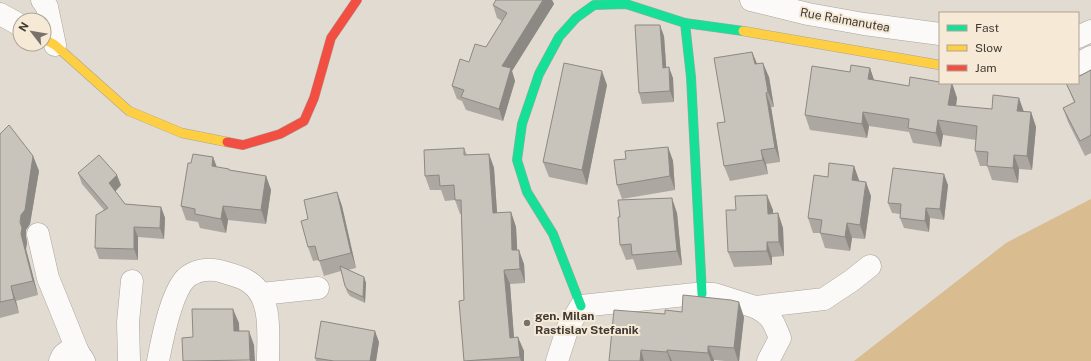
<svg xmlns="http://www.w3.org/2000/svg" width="1091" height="361" viewBox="0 0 1091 361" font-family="'Public Sans',sans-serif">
<rect width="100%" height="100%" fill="#e2dbd1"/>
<path fill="#d9bc90" d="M1091,199V361H854L1006,243Z"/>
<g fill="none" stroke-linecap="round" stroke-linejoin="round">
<defs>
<g id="street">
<path d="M42,0L47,7L55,45"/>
<path d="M751,0L808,14L864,24L940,34"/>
<path d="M0,14L20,25"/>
<path d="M1078,37L1091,31"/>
<path d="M1078,64L1091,57"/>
<path d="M38,234L48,278L78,352"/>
<path d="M261,294L318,288"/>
<path d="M755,307C773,317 772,319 780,338L768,361"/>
<path d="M60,361L63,355L68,351L78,352L84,361"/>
<path d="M129,361L128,322L132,281"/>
<path d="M158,361C162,340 171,293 186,278C195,270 209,268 220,271C230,274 241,276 249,282C273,297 268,336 268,361"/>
<path d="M557,361L568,327L581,306L695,294H714L755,307L824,299L851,281L870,266"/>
</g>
<g id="fast">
<path d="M702,294L691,77L685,23L743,31"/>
<path d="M581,306L553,234L527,192L517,160L522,124L539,74L559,37L576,18L594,5L626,4L685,23"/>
</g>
<g id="slow">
<path d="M743,31L940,65"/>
<path d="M44,39L55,45L129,111L182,133L227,142"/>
</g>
<path id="jam" d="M227,142L243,145L280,134L304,121L314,98L331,38L357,0"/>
</defs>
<use href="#street" stroke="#a9a49d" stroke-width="23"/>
<use href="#fast" stroke="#a9a49d" stroke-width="10"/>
<use href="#slow" stroke="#a9a49d" stroke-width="10"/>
<use href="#jam" stroke="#a9a49d" stroke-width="10"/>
<use href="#street" stroke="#fbfaf8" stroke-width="22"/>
<use href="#fast" stroke="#16e098" stroke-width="9"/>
<use href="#slow" stroke="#ffcf43" stroke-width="9"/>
<use href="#jam" stroke="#f24e42" stroke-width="9"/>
</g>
<g fill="#aca8a1">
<path d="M496,0H552L554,4L512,71L515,81L503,121L466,110L462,101L457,99L452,86L469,62L486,47L502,21L497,18L493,5Z"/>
<path d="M664,36L666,67L673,78L674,102L642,104L639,93Z"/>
<path d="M752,52L757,64L769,77L774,107H771L780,162L766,164L768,174L730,181L724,166L725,122Z"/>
<path d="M870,68L874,80L909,86L952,83L957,98L956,106L1031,112L1036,127L1032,170L1019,169L1018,183L992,180L987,166H980L975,151L976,140L943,135L941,147L913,143L909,132L869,126L867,138L810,130L805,115L850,72Z"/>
<path d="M1091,70V153L1085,156L1068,122L1063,108L1074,102L1066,83Z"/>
<path d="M607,85L587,185L549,177L543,162Z"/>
<path d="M0,134L33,156L39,171L30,224L26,230V236L27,243L26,249L38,295L16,301L19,313L0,318Z"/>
<path d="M668,147L673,161L675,190L622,199L617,185Z"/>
<path d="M464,148L467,155L489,154L494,168L497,213L511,212L516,227L517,250L524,264L525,283L510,284L514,337L524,351V361H464V300L461,214H460L455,200L445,201L441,190H430L425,176Z"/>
<path d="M213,157L217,167L230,170L266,176L271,190L266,224L228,220L226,233L200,228L198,222L186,220L181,206L191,163Z"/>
<path d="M854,166L859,181L871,196L865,239L852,238L850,251L825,248L820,233H813L808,218L828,177Z"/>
<path d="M78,173L121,185L115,191L125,204L161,207L165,218L164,239L138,237V260L99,259L95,248L104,210L82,184Z"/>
<path d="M948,185L944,220L930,218L929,232L904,228L900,218V214L892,213L888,203Z"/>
<path d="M337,192L342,206L356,268L348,270L364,277L366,283L365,303L350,296L347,292L345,286L341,271L324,276L319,260L313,261L308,247V219Z"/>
<path d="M773,210V214L778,213L783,228L784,256L772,257V265L734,267L728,252Z"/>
<path d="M677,213L682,265L637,270L633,259L626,260L620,245Z"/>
<path d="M665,314L744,317L739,361H725L714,360V361H609Z"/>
<path d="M379,342L376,361H316L315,358Z"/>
</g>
<g fill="#8c8883">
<path d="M543,0H552L554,4L512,71L515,81L503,121L499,109L502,66Z"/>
<path d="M660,25L664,36L667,78L663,68Z"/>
<path d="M752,52L758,66L755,64Z"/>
<path d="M763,63L769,77L774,107L768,92Z"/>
<path d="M669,67L673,78L674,102L670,91Z"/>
<path d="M870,68L875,83L868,79Z"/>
<path d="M602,71L607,85L587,185L582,170Z"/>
<path d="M952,83L957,98L954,120L948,105Z"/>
<path d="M766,93L771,107L780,162L775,148Z"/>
<path d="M1019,98L1024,112L1017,111Z"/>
<path d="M863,112L869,126L867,138L862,124Z"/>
<path d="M1031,112L1036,127L1032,170L1027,156Z"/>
<path d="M938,120L943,135L941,147L936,133Z"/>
<path d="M668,147L673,161L675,190L670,176Z"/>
<path d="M761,150L766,164L768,174L763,160Z"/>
<path d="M489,154L494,168L498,227L493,213Z"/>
<path d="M1014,155L1019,169L1018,183L1013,168Z"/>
<path d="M33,156L39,171L30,224L26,230V236L27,243L26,249L38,295L33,281L21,234V215Z"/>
<path d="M213,157L218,171L212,166Z"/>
<path d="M854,166L859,180L858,195L852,180Z"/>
<path d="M944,174L948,185L944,220L940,209Z"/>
<path d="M117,175L121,185L113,194L109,183Z"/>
<path d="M266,176L271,190L266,224L261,210Z"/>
<path d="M866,182L871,196L865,239L860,225Z"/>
<path d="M337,192L342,206L356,268L351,253Z"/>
<path d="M767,195L773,210V228L768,214Z"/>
<path d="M672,198L677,213L682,265L677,251Z"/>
<path d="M223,206L228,220L226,233L221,219Z"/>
<path d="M161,207L165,218L164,239L160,228Z"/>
<path d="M926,208L930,218L929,232L925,221Z"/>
<path d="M511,212L516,227L518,264L512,250Z"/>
<path d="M778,213L783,228L784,256L779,242Z"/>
<path d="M847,223L852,238L850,251L845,237Z"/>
<path d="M134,227L138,237V260L134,249Z"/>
<path d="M767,242L772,257V265L767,251Z"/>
<path d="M519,250L524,264L525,283L520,269Z"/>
<path d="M504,270L510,284L515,352L510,338Z"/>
<path d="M364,277L366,283L365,303L363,297Z"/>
<path d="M11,286L16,301L19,313L14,299Z"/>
<path d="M739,302L744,317L739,361H738L734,348Z"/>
<path d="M233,309L239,323L240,346L234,331Z"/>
<path d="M249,331L254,345L255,361H250V360Z"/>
<path d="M375,331L379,342L376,361H370Z"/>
<path d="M518,337L524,351V361H521L520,357Z"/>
<path d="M708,346L714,360V361H711L708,353Z"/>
<path d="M641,350L644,361H640Z"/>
<path d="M667,350L672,361H670L667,352Z"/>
</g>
<g fill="#c8c3bb" stroke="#8c8883">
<path d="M496,0H543L502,66L511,68L499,109L461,97L464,90L452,86L460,59L469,62L475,44L486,47L507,13L493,5Z"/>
<path d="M635,25H660L663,68L669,67L670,91L639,93Z"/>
<path d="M752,52L755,64L763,63L768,92L766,93L775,148L761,150L763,160L724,166L717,123L725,122L714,58Z"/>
<path d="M564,63L602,71L582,170L543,162Z"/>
<path d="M851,65L870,68L868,79L909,86L910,77L940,82V83H952L948,105L992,109L993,95L1019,98L1017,111L1031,112L1027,156L1014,155L1013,168L987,166L988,152L975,151L977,126L938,120L936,133L908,128L909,119L863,112L862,124L805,115L812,66L850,72Z"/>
<path d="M1091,70V135L1080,141L1063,108L1075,102L1066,83H1078V77Z"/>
<path d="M9,125L33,156L25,210L21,215L20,222L22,228L21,234L33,281L11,286L14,299L0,302V134Z"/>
<path d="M668,147L670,176L617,185L614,160L626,159L625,151Z"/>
<path d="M464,148V155L489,154L493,213L511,212L512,250H519L520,269L504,270L510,338L518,337L520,357L464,361L459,301L464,300L461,200H455L454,185L440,186L439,175L425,176L424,150Z"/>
<path d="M193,154L213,157L212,166L229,169V170L266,176L261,210L223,206L221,219L195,214V209L181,206L188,163H191Z"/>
<path d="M99,155L117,175L109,183L125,204L161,207L160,228L134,227V249L95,248L96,215L108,208L78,173Z"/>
<path d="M829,163L854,166L852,180L866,182L860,225L847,223L845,237L820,233L822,220L808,218L814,175L828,177Z"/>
<path d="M893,168L944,174L940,209L926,208L925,221L900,218L901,204L888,203Z"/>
<path d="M337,192L351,253L319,261L315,246L308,247L301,221L308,219L304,200Z"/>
<path d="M767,195L768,214L778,213L779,242H767V251L728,252L726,210H736L735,196Z"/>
<path d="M672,198L677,251L632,255L631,244L620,245L618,217H620L618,200Z"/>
<path d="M340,266L364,277L363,297L348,290L345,286Z"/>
<path d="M683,295L731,300L739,302L734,348L708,346V353L667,350V352L641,350L640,361H609L614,310L665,314V310L682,312Z"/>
<path d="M192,309H233L234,331H249L250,360L183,361L182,338L193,337Z"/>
<path d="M321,321L375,331L370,361H334L315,358Z"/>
</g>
<circle fill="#78726a" stroke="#f6ead7" stroke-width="1.5" cx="527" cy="323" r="4"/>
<g text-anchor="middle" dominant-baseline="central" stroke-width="4" stroke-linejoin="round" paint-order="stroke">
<g font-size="12" fill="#3f3a33" stroke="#f6ead7">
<text transform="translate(845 20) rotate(10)">Rue Raimanutea</text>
</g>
<g font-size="12" font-weight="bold" fill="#3f3a33" stroke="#f6ead7" text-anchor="start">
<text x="535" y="316">gen. Milan<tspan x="535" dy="14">Rastislav Stefanik</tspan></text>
</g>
</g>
<rect x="939" y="12" width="140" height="72" fill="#f6ead7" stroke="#ada495"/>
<rect x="947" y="25" width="20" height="6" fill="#16e098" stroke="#ada495"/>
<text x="975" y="32" font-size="12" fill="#3f3a33">Fast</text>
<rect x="947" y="45" width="20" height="6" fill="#ffcf43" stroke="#ada495"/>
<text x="975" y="52" font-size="12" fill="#3f3a33">Slow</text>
<rect x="947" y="65" width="20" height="6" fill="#f24e42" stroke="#ada495"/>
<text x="975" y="72" font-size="12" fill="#3f3a33">Jam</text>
<g transform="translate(32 32) rotate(301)"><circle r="19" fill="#f6ead7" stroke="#ada495"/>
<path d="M0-3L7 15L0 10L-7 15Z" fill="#78726a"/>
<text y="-6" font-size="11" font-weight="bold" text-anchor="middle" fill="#3f3a33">N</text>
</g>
</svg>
